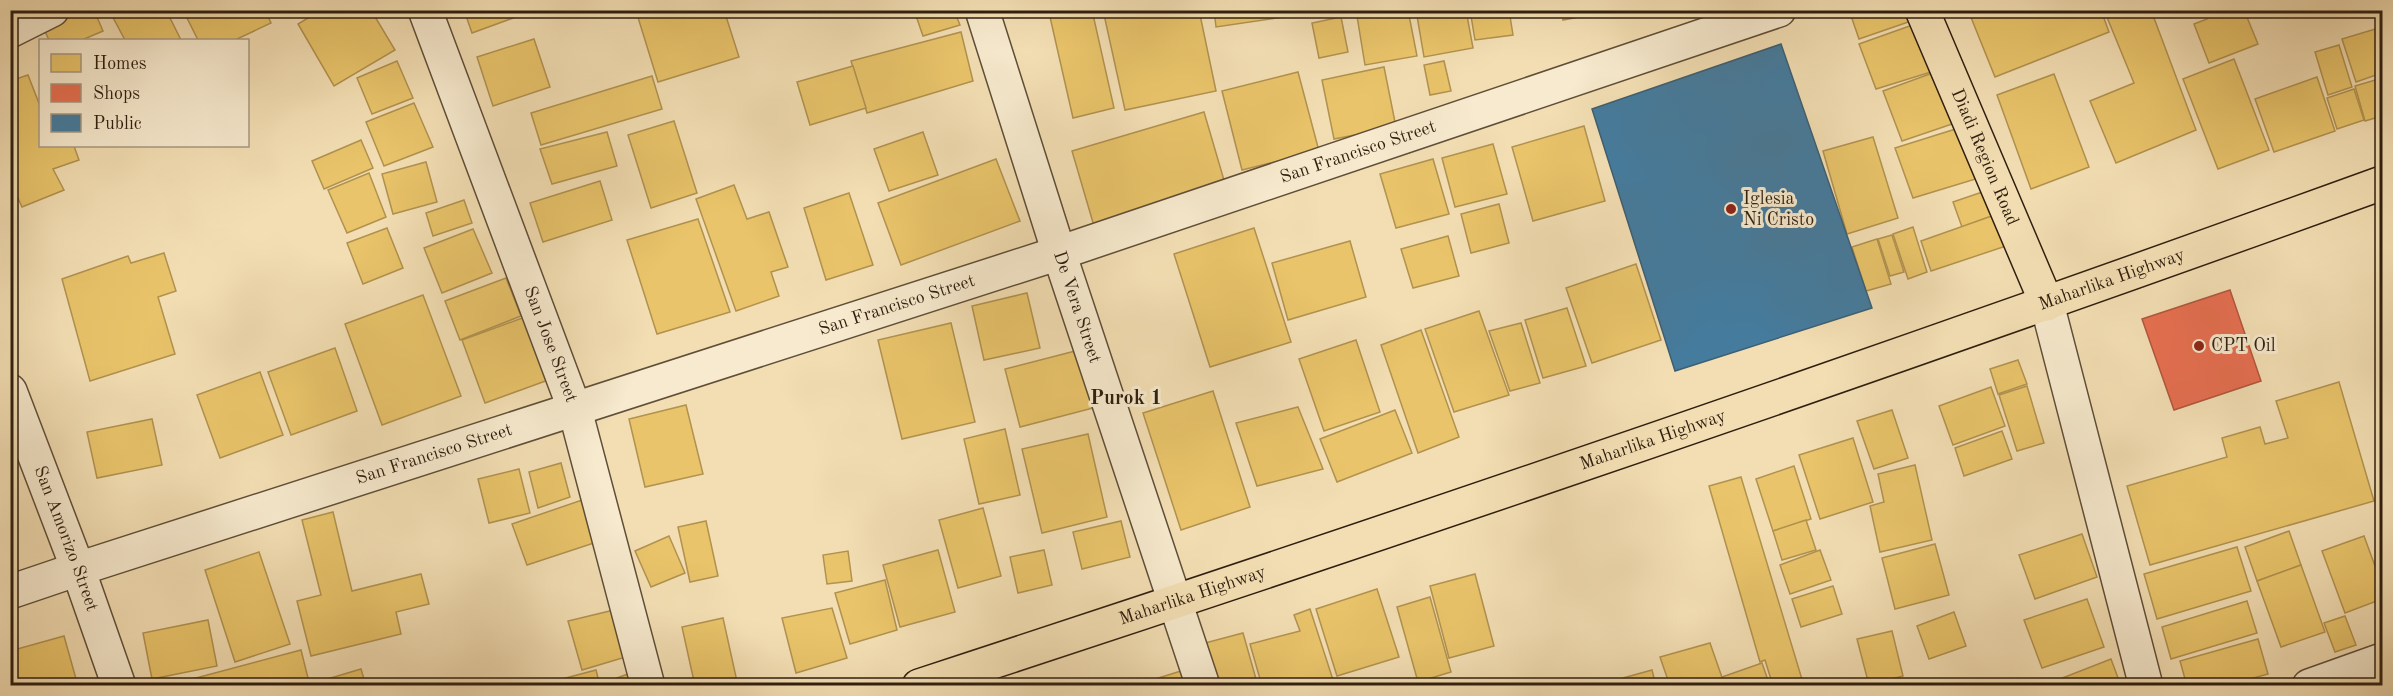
<svg xmlns="http://www.w3.org/2000/svg" width="2393" height="696" viewBox="0 0 2393 696" font-family="'Old Standard TT',serif">
<rect width="100%" height="100%" fill="#f3deb3"/>
<filter id="stains"><feTurbulence type="fractalNoise" baseFrequency=".00333" numOctaves="4"/><feColorMatrix values="0 0 0 0 .2 0 0 0 0 .09 0 0 0 0 .02 0 0 0 .5 -.17"/></filter>
<radialGradient id="worn" r=".72"><stop offset=".6" stop-color="#630" stop-opacity="0"/><stop offset="1" stop-color="#630" stop-opacity=".3"/></radialGradient>
<g fill="#e9c46a" stroke="#b1924f" stroke-width="1.5">
<path d="M75,10H94L103,31L82,40H49L42,25Z"/>
<path d="M109,10H166L181,40H125Z"/>
<path d="M183,10H265L271,23L235,40H198Z"/>
<path d="M321,10H371L395,50L334,86L298,24Z"/>
<path d="M464,10H523L524,14L472,33Z"/>
<path d="M724,10L739,57L658,82L636,11Z"/>
<path d="M914,10H954L960,25L923,36Z"/>
<path d="M1080,10H1092L1114,108L1073,118L1050,17Z"/>
<path d="M1103,10H1199L1216,91L1125,110Z"/>
<path d="M1214,10H1282L1283,17L1216,27Z"/>
<path d="M1356,10H1408L1417,56L1365,65Z"/>
<path d="M1416,10H1466L1473,48L1424,57Z"/>
<path d="M1470,10H1509L1513,35L1475,40Z"/>
<path d="M1562,10H1589L1590,15L1563,20Z"/>
<path d="M1849,10H1914L1917,19L1859,39Z"/>
<path d="M1968,10H2101L2109,32L1995,77Z"/>
<path d="M2104,10H2151L2196,130L2116,163L2090,101L2134,83Z"/>
<path d="M2204,10H2244L2258,44L2209,63L2194,24L2207,19Z"/>
<path d="M1341,17L1348,52L1319,58L1312,23Z"/>
<path d="M1918,23L1931,72L1876,89L1859,44Z"/>
<path d="M2382,27V73L2356,82L2342,39Z"/>
<path d="M961,32L973,81L867,113L851,61Z"/>
<path d="M534,39L550,87L493,106L477,57Z"/>
<path d="M2339,45L2352,87L2328,95L2315,52Z"/>
<path d="M2234,59L2269,150L2218,169L2183,79Z"/>
<path d="M397,61L413,98L372,114L357,78Z"/>
<path d="M1444,61L1451,91L1430,95L1424,65Z"/>
<path d="M853,66L866,108L810,125L797,82Z"/>
<path d="M1384,67L1396,127L1334,139L1322,80Z"/>
<path d="M1938,71L1958,122L1902,141L1883,91Z"/>
<path d="M1298,72L1319,151L1242,170L1222,91Z"/>
<path d="M2054,74L2089,167L2031,189L1997,95Z"/>
<path d="M28,75L40,106V146H74L79,160L53,169L64,190L22,207L10,180V81Z"/>
<path d="M652,76L662,109L541,145L531,113Z"/>
<path d="M2317,77L2335,131L2274,152L2255,99Z"/>
<path d="M2382,78V116L2365,121L2355,86Z"/>
<path d="M1749,88L1792,243L1720,262L1677,107Z"/>
<path d="M2354,89L2364,120L2337,129L2327,98Z"/>
<path d="M414,103L433,147L384,166L366,122Z"/>
<path d="M1204,112L1226,187L1094,226L1072,151Z"/>
<path d="M674,121L697,193L651,208L628,135Z"/>
<path d="M1584,126L1605,201L1533,221L1512,147Z"/>
<path d="M1962,127L1982,177L1913,198L1895,148Z"/>
<path d="M607,132L617,166L552,184L540,149Z"/>
<path d="M923,132L938,175L889,191L874,149Z"/>
<path d="M1658,134L1681,214L1638,226L1616,146Z"/>
<path d="M1873,137L1898,218L1847,234L1823,151Z"/>
<path d="M361,140L373,168L324,189L312,161Z"/>
<path d="M1493,144L1507,194L1455,207L1442,158Z"/>
<path d="M996,159L1020,221L901,265L878,203Z"/>
<path d="M1433,159L1449,214L1396,228L1380,174Z"/>
<path d="M426,162L437,202L393,214L382,174Z"/>
<path d="M369,173L386,217L347,233L328,190Z"/>
<path d="M600,181L612,220L543,242L530,203Z"/>
<path d="M734,185L747,219L769,212L788,267L771,272L779,296L736,311L696,199Z"/>
<path d="M1994,188L2003,212L1962,227L1953,202Z"/>
<path d="M849,193L873,265L826,280L804,208Z"/>
<path d="M464,200L472,223L433,236L426,213Z"/>
<path d="M1499,204L1509,243L1471,253L1461,214Z"/>
<path d="M2003,212L2012,244L1931,271L1921,241Z"/>
<path d="M698,219L730,312L657,334L627,240Z"/>
<path d="M1913,227L1927,272L1908,279L1893,234Z"/>
<path d="M387,228L403,268L363,284L347,243Z"/>
<path d="M1254,228L1291,342L1210,367L1174,254Z"/>
<path d="M473,229L492,273L442,293L424,248Z"/>
<path d="M1892,235L1904,272L1890,276L1878,239Z"/>
<path d="M1448,236L1459,276L1413,288L1401,249Z"/>
<path d="M1877,239L1891,284L1866,291L1852,247Z"/>
<path d="M1350,241L1366,297L1288,320L1272,263Z"/>
<path d="M164,253L176,291L158,297L175,354L90,381L62,279L128,256L131,263Z"/>
<path d="M1636,264L1661,340L1592,363L1566,288Z"/>
<path d="M506,278L521,316L460,340L445,301Z"/>
<path d="M1027,293L1040,348L984,360L972,306Z"/>
<path d="M423,295L461,396L382,425L345,324Z"/>
<path d="M1567,308L1586,366L1543,378L1525,320Z"/>
<path d="M1479,311L1509,395L1454,412L1425,329Z"/>
<path d="M528,316L551,379L485,403L462,340Z"/>
<path d="M951,323L975,422L902,439L878,340Z"/>
<path d="M1521,323L1540,383L1510,391L1489,331Z"/>
<path d="M1421,330L1459,437L1418,453L1381,345Z"/>
<path d="M1356,340L1380,412L1324,431L1299,359Z"/>
<path d="M335,348L357,411L291,435L268,372Z"/>
<path d="M1083,349L1097,407L1020,427L1005,369Z"/>
<path d="M2018,360L2027,384L1998,394L1990,369Z"/>
<path d="M260,372L283,435L220,458L197,395Z"/>
<path d="M2339,382L2374,501L2150,565L2127,486L2227,457L2222,438L2260,427L2265,444L2288,438L2276,401Z"/>
<path d="M2027,386L2044,443L2017,451L1999,395Z"/>
<path d="M1991,387L2005,426L1953,445L1939,406Z"/>
<path d="M1213,391L1250,507L1181,530L1143,413Z"/>
<path d="M686,405L703,474L645,487L629,419Z"/>
<path d="M1298,407L1323,469L1257,486L1236,423Z"/>
<path d="M1395,410L1412,453L1337,482L1320,439Z"/>
<path d="M1892,410L1908,458L1874,469L1857,421Z"/>
<path d="M152,419L162,465L97,478L87,432Z"/>
<path d="M1005,429L1020,495L979,504L964,439Z"/>
<path d="M2002,431L2012,459L1964,476L1955,448Z"/>
<path d="M1088,434L1107,517L1042,533L1022,449Z"/>
<path d="M1853,438L1873,502L1820,519L1799,455Z"/>
<path d="M561,463L570,497L538,508L529,472Z"/>
<path d="M1915,465L1932,540L1880,552L1870,506L1884,502L1878,474Z"/>
<path d="M1794,466L1811,519L1773,531L1756,479Z"/>
<path d="M519,469L530,513L489,523L478,479Z"/>
<path d="M1741,477L1804,686H1773L1765,660L1760,662L1709,486Z"/>
<path d="M588,498L603,540L527,565L512,524Z"/>
<path d="M983,508L1001,576L958,588L939,520Z"/>
<path d="M333,512L352,591L421,574L429,604L396,612L401,634L311,656L297,601L321,595L302,520Z"/>
<path d="M1806,520L1816,550L1782,560L1773,531Z"/>
<path d="M706,521L718,576L690,582L678,527Z"/>
<path d="M1121,521L1130,557L1082,569L1073,532Z"/>
<path d="M2289,531L2301,565L2257,581L2245,547Z"/>
<path d="M2082,534L2097,577L2035,599L2019,555Z"/>
<path d="M669,536L685,573L651,587L635,551Z"/>
<path d="M2364,536L2382,585V599L2345,613L2322,551Z"/>
<path d="M1935,544L1949,595L1895,609L1882,558Z"/>
<path d="M2237,547L2251,591L2157,619L2144,574Z"/>
<path d="M938,550L955,612L900,627L883,565Z"/>
<path d="M1044,550L1052,585L1018,593L1010,557Z"/>
<path d="M1820,550L1831,580L1790,594L1780,565Z"/>
<path d="M848,551L852,581L827,584L823,555Z"/>
<path d="M259,552L290,644L235,662L205,570Z"/>
<path d="M2301,565L2325,632L2281,647L2257,581Z"/>
<path d="M1475,574L1494,646L1449,658L1430,586Z"/>
<path d="M885,580L897,630L850,644L835,593Z"/>
<path d="M1833,586L1842,614L1801,627L1792,599Z"/>
<path d="M1377,589L1399,657L1337,676L1316,609Z"/>
<path d="M1430,597L1451,672L1418,682L1397,607Z"/>
<path d="M2087,599L2104,647L2042,668L2024,620Z"/>
<path d="M2247,601L2257,633L2171,659L2162,627Z"/>
<path d="M832,608L847,658L796,673L782,618Z"/>
<path d="M1310,609L1335,686H1262L1250,644L1300,631L1294,615Z"/>
<path d="M614,610L629,656L582,670L568,621Z"/>
<path d="M1954,612L1966,646L1929,659L1917,626Z"/>
<path d="M2345,616L2356,645L2335,652L2324,623Z"/>
<path d="M723,618L738,686H695L682,627Z"/>
<path d="M208,620L217,666L152,679L143,633Z"/>
<path d="M1892,631L1903,676L1869,685L1857,639Z"/>
<path d="M1243,633L1258,686H1217L1205,643Z"/>
<path d="M64,636L78,686H10V651Z"/>
<path d="M2258,639L2268,674L2225,686H2187L2180,661Z"/>
<path d="M1710,643L1725,686H1670L1660,657Z"/>
<path d="M301,650L310,686H166Z"/>
<path d="M2111,659L2121,686H2047V684Z"/>
<path d="M1762,663L1770,686H1725L1722,677Z"/>
<path d="M361,669L366,686H315L314,683Z"/>
<path d="M596,670L600,686H560L558,680Z"/>
<path d="M1184,670L1188,686H1133Z"/>
<path d="M1652,670L1656,686H1594Z"/>
<path d="M633,672L638,686H611L609,681Z"/>
</g>
<path fill="#e76f51" stroke="#b0573d" stroke-width="1.5" d="M2230,290L2261,381L2174,410L2142,319Z"/>
<path fill="#457b9d" stroke="#3e5f72" stroke-width="1.5" d="M1781,44L1872,308L1675,371L1592,109Z"/>
<g fill="none" stroke-linecap="round" stroke-linejoin="round">
<defs>
<g id="minor">
<path id="s1" d="M425,10L575,410L648,686"/>
<path id="s2" d="M982,10L1059,253L1203,686"/>
<path d="M10,31L52,10"/>
<path d="M2047,304L2146,686"/>
<path id="s3" d="M10,391L78,569L119,686"/>
<path id="s4" d="M10,592L78,569L1059,253L1779,10"/>
<path d="M2309,686L2382,660"/>
</g>
<g id="major">
<path id="s5" d="M1922,10L2047,304"/>
</g>
<g id="highway">
<path id="s6" d="M919,686C1409,526 1898,358 2382,183"/>
</g>
</defs>
<use href="#minor" stroke="#5f4e38" stroke-width="36"/>
<use href="#major" stroke="#2e1e0f" stroke-width="36"/>
<use href="#highway" stroke="#2e1e0f" stroke-width="36"/>
<use href="#minor" stroke="#f7eace" stroke-width="33"/>
<use href="#major" stroke="#f3deb3" stroke-width="33"/>
<use href="#highway" stroke="#f3deb3" stroke-width="33"/>
</g>
<g fill="#8f2418" stroke="#f7eace" stroke-width="2">
<circle cx="1731" cy="209" r="6"/>
<circle cx="2199" cy="346" r="6"/>
</g>
<g text-anchor="middle" dominant-baseline="central" stroke-width="6" stroke-linejoin="round" paint-order="stroke">
<g font-size="18" fill="#2e1e0f" stroke="#f7eace">
<text stroke="none"><textPath href="#s4" startOffset="1418">San Francisco Street</textPath></text>
<text stroke="none"><textPath href="#s5" startOffset="160">Diadi Region Road</textPath></text>
<text stroke="none"><textPath href="#s6" startOffset="1260">Maharlika Highway</textPath></text>
<text stroke="none"><textPath href="#s4" startOffset="932">San Francisco Street</textPath></text>
<text stroke="none"><textPath href="#s2" startOffset="312">De Vera Street</textPath></text>
<text stroke="none"><textPath href="#s1" startOffset="357">San Jose Street</textPath></text>
<text stroke="none"><textPath href="#s6" startOffset="774">Maharlika Highway</textPath></text>
<text stroke="none"><textPath href="#s4" startOffset="446">San Francisco Street</textPath></text>
<text stroke="none"><textPath href="#s3" startOffset="158">San Amorizo Street</textPath></text>
<text stroke="none"><textPath href="#s6" startOffset="288">Maharlika Highway</textPath></text>
</g>
<g font-size="18" fill="#2e1e0f" stroke="#f7eace" text-anchor="start">
<text x="1743" y="199">Iglesia<tspan x="1743" dy="21">Ni Cristo</tspan></text>
<text x="2211" y="346">CPT Oil</text>
</g>
<g font-size="20" font-weight="bold" fill="#2e1e0f" stroke="#f7eace">
<text x="1126" y="399">Purok 1</text>
</g>
</g>
<rect width="2393" height="696" fill="none" stroke="#f3deb3" stroke-width="36"/>
<rect x="12" y="12" width="2369" height="672" fill="none" stroke="#2e1e0f" stroke-width="3"/>
<rect x="18" y="18" width="2357" height="660" fill="none" stroke="#2e1e0f" stroke-width="1.5"/>
<rect x="39" y="39" width="210" height="108" fill="#f7eace" stroke="#a79882" stroke-width="1.5"/>
<rect x="51" y="54" width="30" height="18" fill="#e9c46a" stroke="#a79882" stroke-width="1.5"/>
<text x="93" y="69" font-size="18" fill="#2e1e0f">Homes</text>
<rect x="51" y="84" width="30" height="18" fill="#e76f51" stroke="#a79882" stroke-width="1.5"/>
<text x="93" y="99" font-size="18" fill="#2e1e0f">Shops</text>
<rect x="51" y="114" width="30" height="18" fill="#457b9d" stroke="#a79882" stroke-width="1.5"/>
<text x="93" y="129" font-size="18" fill="#2e1e0f">Public</text>
<rect width="100%" height="100%" filter="url(#stains)"/>
<rect width="100%" height="100%" fill="url(#worn)"/>
</svg>
